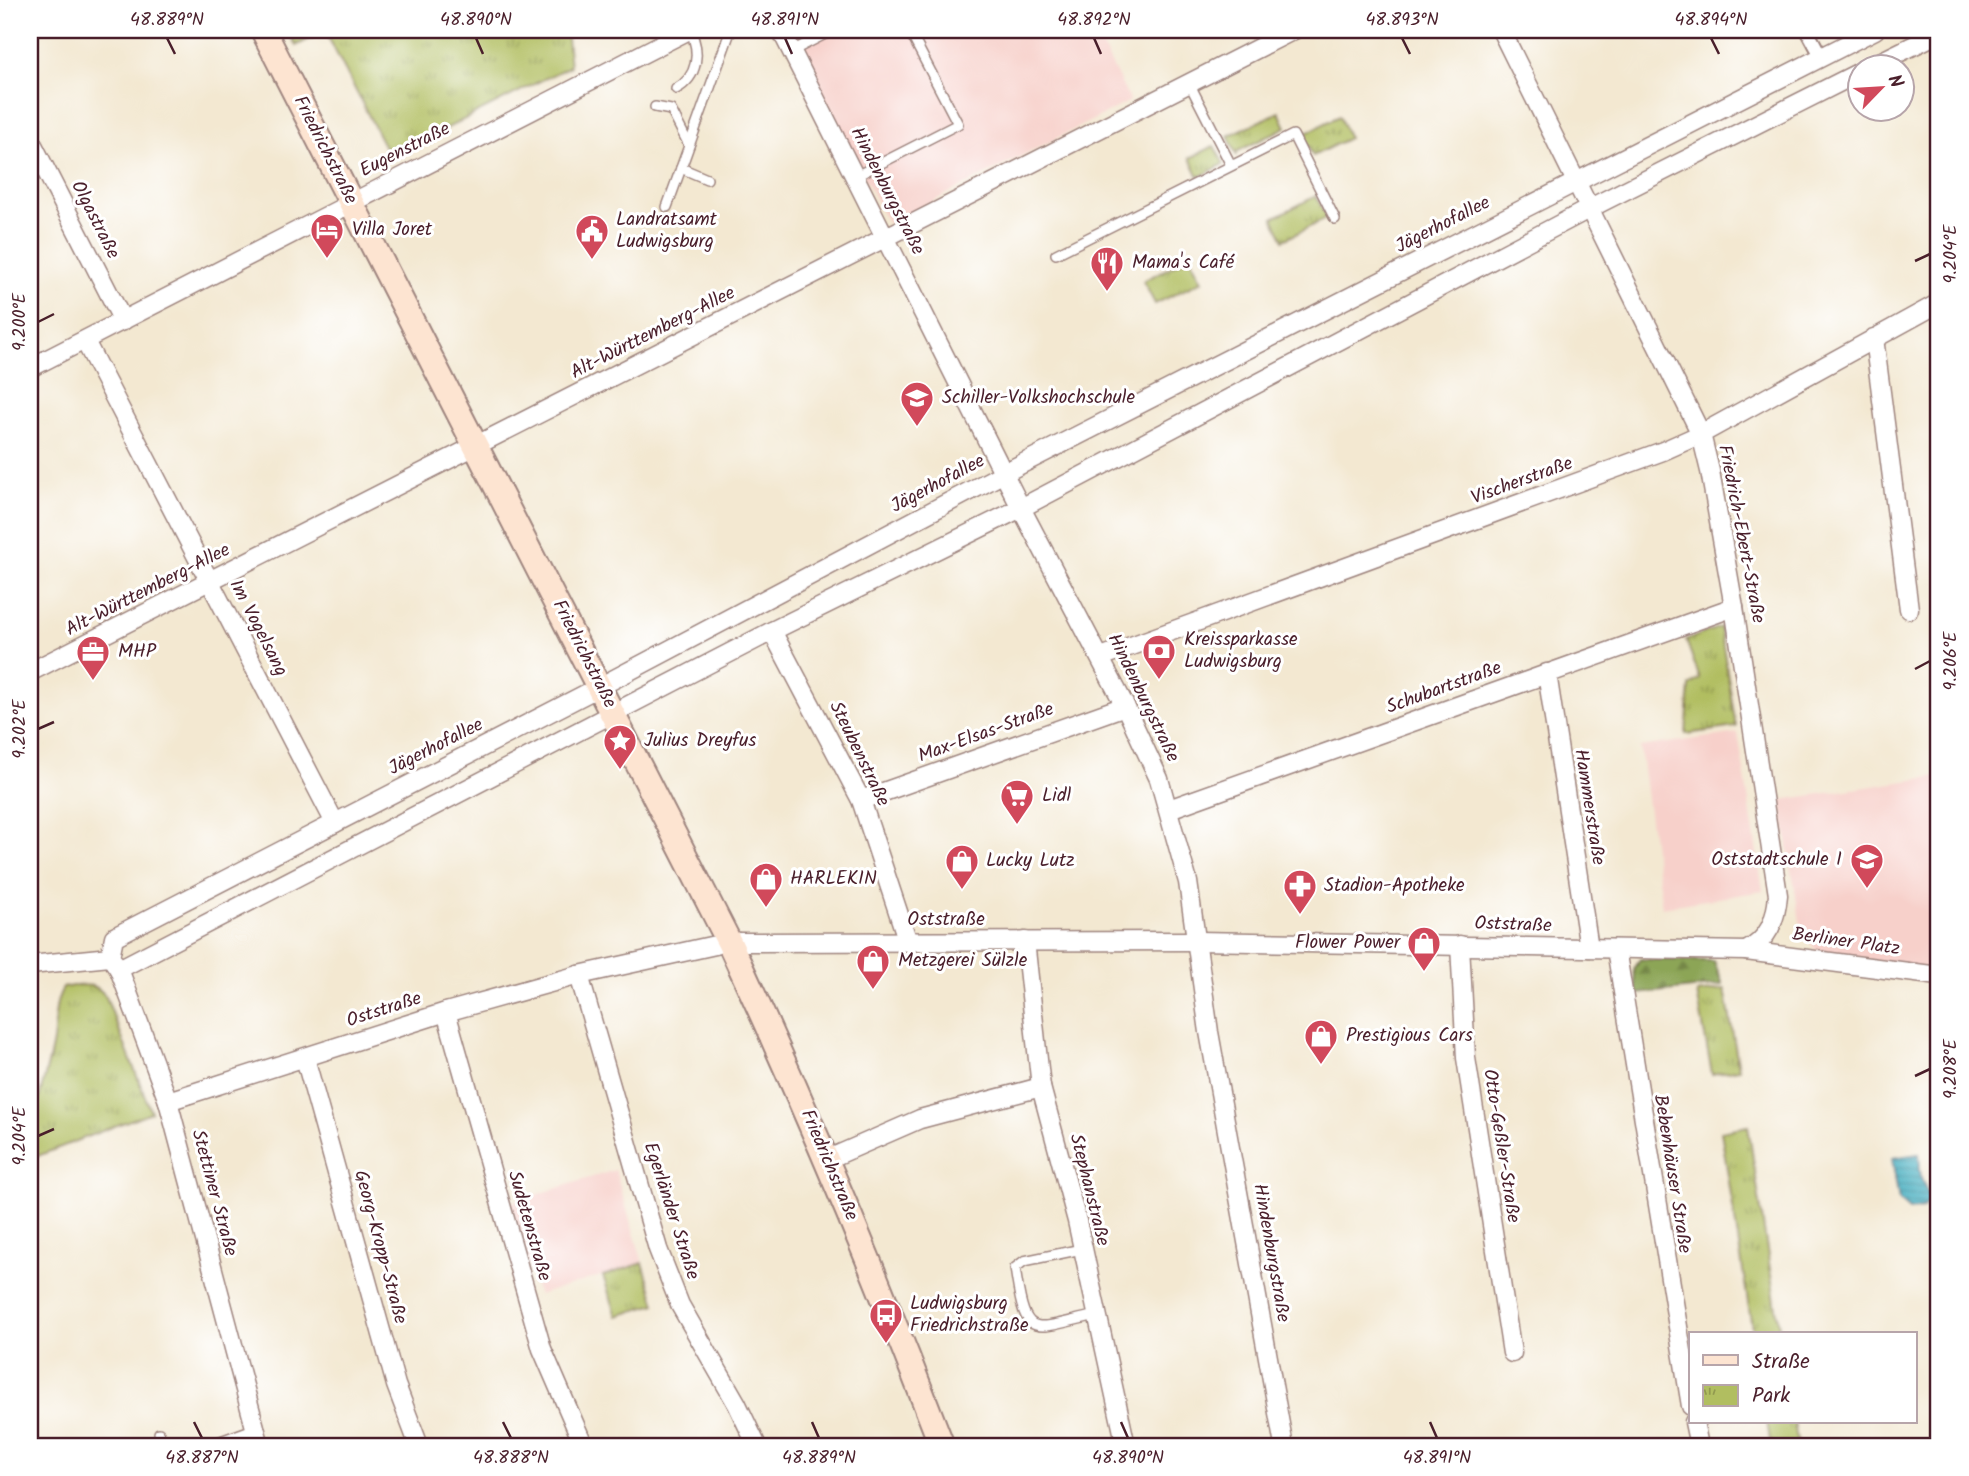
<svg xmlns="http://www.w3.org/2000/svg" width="1969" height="1476" viewBox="0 0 1969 1476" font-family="Kalam,sans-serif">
<defs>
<pattern id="forest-firs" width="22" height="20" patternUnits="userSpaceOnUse" patternTransform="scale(1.75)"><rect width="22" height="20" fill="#8ca556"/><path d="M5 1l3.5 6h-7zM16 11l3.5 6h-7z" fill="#748647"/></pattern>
<pattern id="park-tufts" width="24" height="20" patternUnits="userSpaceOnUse" patternTransform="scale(1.75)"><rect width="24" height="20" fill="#b1be60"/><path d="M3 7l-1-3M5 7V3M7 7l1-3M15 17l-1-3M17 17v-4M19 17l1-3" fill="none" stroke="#929a4f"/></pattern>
<pattern id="water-rules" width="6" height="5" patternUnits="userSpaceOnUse" patternTransform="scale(1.75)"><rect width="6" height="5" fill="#40acbe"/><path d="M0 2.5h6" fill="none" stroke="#388b9b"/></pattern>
</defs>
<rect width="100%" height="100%" fill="#fff"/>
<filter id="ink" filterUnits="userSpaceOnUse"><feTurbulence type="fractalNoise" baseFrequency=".0143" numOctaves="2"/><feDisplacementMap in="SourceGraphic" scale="14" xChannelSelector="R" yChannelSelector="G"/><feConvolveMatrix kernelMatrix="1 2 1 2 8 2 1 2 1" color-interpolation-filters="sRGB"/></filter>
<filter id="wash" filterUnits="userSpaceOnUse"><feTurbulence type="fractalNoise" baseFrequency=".00686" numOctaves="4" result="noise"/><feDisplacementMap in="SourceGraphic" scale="28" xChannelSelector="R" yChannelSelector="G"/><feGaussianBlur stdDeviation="1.57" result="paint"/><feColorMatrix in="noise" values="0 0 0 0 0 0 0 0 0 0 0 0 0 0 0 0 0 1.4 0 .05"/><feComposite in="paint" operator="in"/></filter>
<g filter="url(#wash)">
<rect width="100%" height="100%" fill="#f3e8d1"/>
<g fill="#f7d0ca">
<path d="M789,30H1094L1130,101L888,224Z"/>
<path d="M1738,733L1763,891L1662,907L1640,747Z"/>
<path d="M1939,776V974L1817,951L1804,936L1800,922L1781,800Z"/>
<path d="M615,1170L643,1263L538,1295L510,1203Z"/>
</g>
<path fill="url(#forest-firs)" stroke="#6b6240" stroke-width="2" d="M1640,959L1714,961L1723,985L1637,994L1634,970Z"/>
<g fill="url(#park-tufts)" stroke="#7e6e46" stroke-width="2">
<path d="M288,30H566L570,66L390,157L325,31L296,46Z"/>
<path d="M1279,112L1286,127L1236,152L1237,156L1228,136Z"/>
<path d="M1339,116L1349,138L1313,156L1302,135Z"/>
<path d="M1214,146L1224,164L1199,177L1190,158Z"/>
<path d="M1316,196L1327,218L1284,240L1273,218Z"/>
<path d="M1190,257L1202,281L1155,304L1143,281Z"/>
<path d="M1720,627L1736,727L1686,734L1690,686L1700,679L1686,640Z"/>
<path d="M77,985C91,985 98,985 106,997L151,1112L30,1159C30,1117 46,1081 53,1041C56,1022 53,1004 63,988Z"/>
<path d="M1725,989L1739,1069L1712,1074L1697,993Z"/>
<path d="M1748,1126L1780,1334H1753L1721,1131Z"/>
<path d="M643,1263L656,1304L617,1316L603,1276Z"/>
<path d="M1767,1422H1794L1798,1446H1771Z"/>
</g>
<path fill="url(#water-rules)" stroke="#456674" stroke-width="2" d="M1919,1154C1920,1162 1919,1176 1923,1183C1928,1194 1933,1197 1923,1208L1909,1210L1899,1201L1892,1158Z"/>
</g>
<g filter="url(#ink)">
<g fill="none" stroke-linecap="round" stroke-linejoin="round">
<defs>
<g id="service">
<path d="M792,51L833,30"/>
<path d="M1189,83L1231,165"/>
<path d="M676,89C698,77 701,52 690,30"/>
<path d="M655,107L671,110L689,145"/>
<path d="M681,168L707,179"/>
<path d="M856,176L958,124L909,30"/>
<path d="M667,207L730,32L735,30"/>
<path d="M1056,254L1293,135L1335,219"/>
<path d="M1082,1249L1024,1261L1015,1268C1026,1343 1030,1329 1097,1315"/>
<path d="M159,1433L163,1446"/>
</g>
<path id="pedestrian" d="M1807,30L1821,56"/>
<g id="minor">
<path d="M781,30L1021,508L1125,706L1159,779L1188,882L1209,1032L1284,1446"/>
<path d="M1501,30L1701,434L1710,471L1734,607L1778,895C1776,920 1769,939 1746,951"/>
<path d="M1872,66L1939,33"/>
<path d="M30,139L123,321"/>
<path d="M1874,338L1909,609"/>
<path d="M85,341L335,823"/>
<path d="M30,368L689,30"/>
<path d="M772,631L861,800L908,942"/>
<path d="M1101,657L1663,451L1701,434L1939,303"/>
<path d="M30,672L1294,30"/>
<path d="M1547,673L1589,948"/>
<path d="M861,800L1125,706"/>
<path d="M1169,809L1734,607"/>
<path d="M1025,941L1041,1087L1077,1221L1126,1446"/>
<path d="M1460,945L1466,1058L1512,1353"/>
<path d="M1616,949L1691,1406"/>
<path d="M110,957L114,937L601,686L1004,473L1875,30"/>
<path d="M114,962L119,969L168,1101L260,1446"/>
<path d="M30,965L110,957"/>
<path d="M119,969L772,631L1021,508L1600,203L1860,72"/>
<path d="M579,975L658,1249L680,1305L737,1404L757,1446"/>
<path d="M446,1012L542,1349L584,1446"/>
<path d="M305,1058L396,1385L419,1446"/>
<path d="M168,1101L446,1012L579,975L729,942L1198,941L1746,951L1939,976"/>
<path d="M826,1160L920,1119L1041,1087"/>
<path d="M1694,1422L1699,1446"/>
<path d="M220,1446L256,1433"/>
</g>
<path id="secondary" d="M263,30L729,942C806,1108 877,1276 942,1446"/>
</defs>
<use href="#service" stroke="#9e847e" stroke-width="12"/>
<use href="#pedestrian" stroke="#9e847e" stroke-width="16"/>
<use href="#minor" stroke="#9e847e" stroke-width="21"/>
<use href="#secondary" stroke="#9e847e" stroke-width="28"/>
<use href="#service" stroke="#fff" stroke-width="9"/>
<use href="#pedestrian" stroke="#fff" stroke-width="12"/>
<use href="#minor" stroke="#fff" stroke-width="18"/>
<use href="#secondary" stroke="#fde4d1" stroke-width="24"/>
</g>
</g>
<path fill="none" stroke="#4a1f2b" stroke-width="2.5" d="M167,38L175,54M476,38L483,54M785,38L792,54M1094,38L1101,54M1402,38L1410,54M1711,38L1719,54M1915,261L1930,254M38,322L54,314M1915,669L1930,661M38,729L54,722M1915,1076L1930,1069M38,1136L54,1129M194,1422L202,1438M503,1422L511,1438M812,1422L819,1438M1121,1422L1128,1438M1430,1422L1437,1438"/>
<defs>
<symbol id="hotel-pin" viewBox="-11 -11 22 30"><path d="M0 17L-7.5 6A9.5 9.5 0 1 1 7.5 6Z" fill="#d1495b" stroke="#fff"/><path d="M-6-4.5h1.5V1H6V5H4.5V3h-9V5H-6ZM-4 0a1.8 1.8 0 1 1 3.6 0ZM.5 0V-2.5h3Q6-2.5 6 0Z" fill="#fff"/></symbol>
<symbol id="civic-pin" viewBox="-11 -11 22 30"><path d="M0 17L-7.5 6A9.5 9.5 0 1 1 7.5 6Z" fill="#d1495b" stroke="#fff"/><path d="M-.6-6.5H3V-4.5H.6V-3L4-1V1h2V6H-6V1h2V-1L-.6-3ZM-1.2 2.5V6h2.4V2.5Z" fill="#fff"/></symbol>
<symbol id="restaurant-pin" viewBox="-11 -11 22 30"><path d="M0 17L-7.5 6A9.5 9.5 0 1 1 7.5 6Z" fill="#d1495b" stroke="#fff"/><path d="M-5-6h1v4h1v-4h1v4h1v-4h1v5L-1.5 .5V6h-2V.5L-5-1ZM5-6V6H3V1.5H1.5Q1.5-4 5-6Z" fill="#fff"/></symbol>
<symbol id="university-pin" viewBox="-11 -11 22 30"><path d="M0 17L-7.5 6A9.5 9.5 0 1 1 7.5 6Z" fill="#d1495b" stroke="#fff"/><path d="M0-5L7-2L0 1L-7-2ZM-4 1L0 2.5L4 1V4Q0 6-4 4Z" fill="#fff"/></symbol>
<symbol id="bank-pin" viewBox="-11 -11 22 30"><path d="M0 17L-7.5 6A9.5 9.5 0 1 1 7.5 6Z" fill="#d1495b" stroke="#fff"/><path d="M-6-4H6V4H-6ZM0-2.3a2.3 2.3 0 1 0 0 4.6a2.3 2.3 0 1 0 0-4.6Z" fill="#fff"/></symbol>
<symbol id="office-pin" viewBox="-11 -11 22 30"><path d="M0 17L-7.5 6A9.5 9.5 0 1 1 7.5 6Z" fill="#d1495b" stroke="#fff"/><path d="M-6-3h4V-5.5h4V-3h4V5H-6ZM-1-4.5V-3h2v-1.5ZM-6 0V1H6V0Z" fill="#fff"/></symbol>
<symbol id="sight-pin" viewBox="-11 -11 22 30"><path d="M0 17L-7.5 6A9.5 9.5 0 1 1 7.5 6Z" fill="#d1495b" stroke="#fff"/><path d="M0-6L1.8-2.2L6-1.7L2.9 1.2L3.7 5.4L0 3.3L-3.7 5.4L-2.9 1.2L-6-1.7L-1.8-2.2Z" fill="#fff"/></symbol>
<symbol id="supermarket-pin" viewBox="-11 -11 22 30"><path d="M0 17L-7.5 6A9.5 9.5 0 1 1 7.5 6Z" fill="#d1495b" stroke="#fff"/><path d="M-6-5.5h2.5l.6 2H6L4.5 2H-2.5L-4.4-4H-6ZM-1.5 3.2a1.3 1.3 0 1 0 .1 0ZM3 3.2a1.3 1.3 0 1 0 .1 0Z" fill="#fff"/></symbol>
<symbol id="school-pin" viewBox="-11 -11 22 30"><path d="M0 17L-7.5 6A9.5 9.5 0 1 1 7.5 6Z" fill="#d1495b" stroke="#fff"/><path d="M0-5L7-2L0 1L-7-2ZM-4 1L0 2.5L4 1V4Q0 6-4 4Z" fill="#fff"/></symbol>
<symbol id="shop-pin" viewBox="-11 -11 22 30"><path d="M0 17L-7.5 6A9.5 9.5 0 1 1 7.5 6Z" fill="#d1495b" stroke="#fff"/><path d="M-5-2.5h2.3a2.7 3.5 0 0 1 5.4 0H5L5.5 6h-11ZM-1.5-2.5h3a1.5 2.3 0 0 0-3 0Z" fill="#fff"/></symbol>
<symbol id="pharmacy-pin" viewBox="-11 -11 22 30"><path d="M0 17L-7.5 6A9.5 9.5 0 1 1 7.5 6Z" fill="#d1495b" stroke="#fff"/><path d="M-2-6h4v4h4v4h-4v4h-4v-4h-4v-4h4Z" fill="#fff"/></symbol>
<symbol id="bus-pin" viewBox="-11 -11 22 30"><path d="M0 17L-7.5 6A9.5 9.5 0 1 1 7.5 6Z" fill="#d1495b" stroke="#fff"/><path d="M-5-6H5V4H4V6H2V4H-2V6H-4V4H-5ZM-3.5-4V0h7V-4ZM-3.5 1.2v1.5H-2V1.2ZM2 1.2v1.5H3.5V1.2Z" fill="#fff"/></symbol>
</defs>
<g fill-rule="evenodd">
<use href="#hotel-pin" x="308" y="211" width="38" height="52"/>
<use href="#civic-pin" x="573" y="212" width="38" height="52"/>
<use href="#restaurant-pin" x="1088" y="244" width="38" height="52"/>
<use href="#university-pin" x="898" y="379" width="38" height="52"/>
<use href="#bank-pin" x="1140" y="632" width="38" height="52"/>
<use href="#office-pin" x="74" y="633" width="38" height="52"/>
<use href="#sight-pin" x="601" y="722" width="38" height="52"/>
<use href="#supermarket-pin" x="998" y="777" width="38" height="52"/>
<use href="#school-pin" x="1848" y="841" width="38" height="52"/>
<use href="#shop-pin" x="943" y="842" width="38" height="52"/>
<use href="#shop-pin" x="747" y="860" width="38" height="52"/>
<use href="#pharmacy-pin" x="1281" y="867" width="38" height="52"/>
<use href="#shop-pin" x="1405" y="924" width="38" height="52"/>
<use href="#shop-pin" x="854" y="942" width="38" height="52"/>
<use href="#shop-pin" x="1302" y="1017" width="38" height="52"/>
<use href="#bus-pin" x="867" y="1296" width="38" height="52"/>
</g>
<g text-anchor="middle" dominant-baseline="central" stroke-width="6" stroke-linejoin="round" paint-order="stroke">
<g font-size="19" fill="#4a1f2b" stroke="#fff">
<text transform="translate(325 150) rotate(63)">Friedrichstraße</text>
<text transform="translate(405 150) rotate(-27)">Eugenstraße</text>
<text transform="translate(887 191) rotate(63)">Hindenburgstraße</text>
<text transform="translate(95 220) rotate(63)">Olgastraße</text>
<text transform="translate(1443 225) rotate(-27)">Jägerhofallee</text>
<text transform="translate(653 333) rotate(-27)">Alt-Württemberg-Allee</text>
<text transform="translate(1522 481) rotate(-20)">Vischerstraße</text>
<text transform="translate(938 484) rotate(-28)">Jägerhofallee</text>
<text transform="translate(1741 534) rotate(79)">Friedrich-Ebert-Straße</text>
<text transform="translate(148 590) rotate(-27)">Alt-Württemberg-Allee</text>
<text transform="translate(258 628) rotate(63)">Im Vogelsang</text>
<text transform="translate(584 654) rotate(63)">Friedrichstraße</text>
<text transform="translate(1444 688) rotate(-20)">Schubartstraße</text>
<text transform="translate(1143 698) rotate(64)">Hindenburgstraße</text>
<text transform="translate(986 733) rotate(-20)">Max-Elsas-Straße</text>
<text transform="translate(436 747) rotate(-27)">Jägerhofallee</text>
<text transform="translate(859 754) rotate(64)">Steubenstraße</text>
<text transform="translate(1589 807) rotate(81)">Hammerstraße</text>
<text x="946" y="920">Oststraße</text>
<text transform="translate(1513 925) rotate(2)">Oststraße</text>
<text transform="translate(1846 942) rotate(8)">Berliner Platz</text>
<text transform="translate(384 1010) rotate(-18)">Oststraße</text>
<text transform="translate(1501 1146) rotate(81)">Otto-Geßler-Straße</text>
<text transform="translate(829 1165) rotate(67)">Friedrichstraße</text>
<text transform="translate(1672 1174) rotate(81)">Bebenhäuser Straße</text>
<text transform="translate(1089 1190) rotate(76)">Stephanstraße</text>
<text transform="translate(214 1193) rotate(75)">Stettiner Straße</text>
<text transform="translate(671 1211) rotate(72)">Egerländer Straße</text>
<text transform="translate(529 1226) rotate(74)">Sudetenstraße</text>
<text transform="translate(380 1247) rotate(75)">Georg-Kropp-Straße</text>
<text transform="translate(1271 1253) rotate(80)">Hindenburgstraße</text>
</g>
<g font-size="19" fill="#4a1f2b" stroke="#fff" text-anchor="start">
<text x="616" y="220">Landratsamt<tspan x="616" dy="22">Ludwigsburg</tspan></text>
<text x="352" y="230">Villa Joret</text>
<text x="1132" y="263">Mama's Café</text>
<text x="942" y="398">Schiller-Volkshochschule</text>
<text x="1184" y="640">Kreissparkasse<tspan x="1184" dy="22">Ludwigsburg</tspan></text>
<text x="118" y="652">MHP</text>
<text x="644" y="741">Julius Dreyfus</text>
<text x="1042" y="796">Lidl</text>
<text x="1842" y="860" text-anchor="end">Oststadtschule I</text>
<text x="986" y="861">Lucky Lutz</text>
<text x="790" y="879">HARLEKIN</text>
<text x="1324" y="886">Stadion-Apotheke</text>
<text x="1400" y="943" text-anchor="end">Flower Power</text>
<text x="898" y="961">Metzgerei Sülzle</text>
<text x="1346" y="1036">Prestigious Cars</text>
<text x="910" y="1304">Ludwigsburg<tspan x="910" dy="22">Friedrichstraße</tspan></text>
</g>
</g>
<rect width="1969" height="1476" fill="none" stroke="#fff" stroke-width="77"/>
<rect x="1689" y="1332" width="228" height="91" fill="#ffffff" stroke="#b7a5aa" stroke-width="2"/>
<rect x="1703" y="1355" width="35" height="10" fill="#fde4d1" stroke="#b7a5aa" stroke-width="2"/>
<text x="1752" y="1368" font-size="21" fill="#4a1f2b">Straße</text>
<rect x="1703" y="1385" width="35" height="21" fill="url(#park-tufts)" stroke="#b7a5aa" stroke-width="2"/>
<text x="1752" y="1402" font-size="21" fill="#4a1f2b">Park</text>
<g transform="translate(1881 88) rotate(65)"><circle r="33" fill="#ffffff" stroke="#b7a5aa" stroke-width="2"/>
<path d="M0-5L12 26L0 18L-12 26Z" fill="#d1495b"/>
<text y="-10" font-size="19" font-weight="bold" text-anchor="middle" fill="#4a1f2b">N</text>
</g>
<rect x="38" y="38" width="1892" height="1400" fill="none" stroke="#4a1f2b" stroke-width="2.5"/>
<g font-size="18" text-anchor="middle" fill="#4a1f2b">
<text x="167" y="25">48.889°N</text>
<text x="476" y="25">48.890°N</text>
<text x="785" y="25">48.891°N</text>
<text x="1094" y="25">48.892°N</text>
<text x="1402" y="25">48.893°N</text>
<text x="1711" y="25">48.894°N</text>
<text transform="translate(1950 254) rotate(-90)" y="6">9.204°E</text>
<text transform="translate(19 322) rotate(-90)" y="6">9.200°E</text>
<text transform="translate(1950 661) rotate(-90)" y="6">9.206°E</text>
<text transform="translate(19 729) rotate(-90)" y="6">9.202°E</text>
<text transform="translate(1950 1069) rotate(-90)" y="6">9.208°E</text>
<text transform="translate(19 1136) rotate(-90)" y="6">9.204°E</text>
<text x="202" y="1463">48.887°N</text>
<text x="511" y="1463">48.888°N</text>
<text x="819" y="1463">48.889°N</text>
<text x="1128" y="1463">48.890°N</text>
<text x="1437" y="1463">48.891°N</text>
</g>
</svg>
